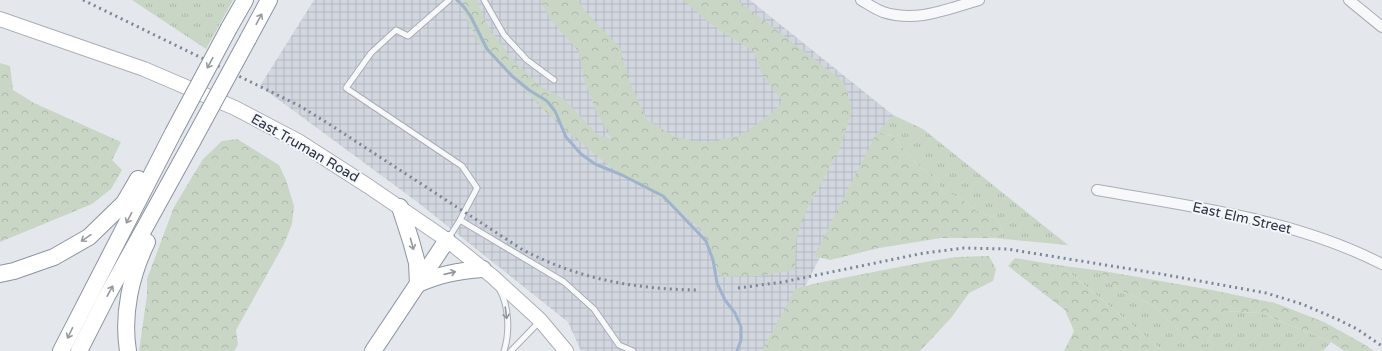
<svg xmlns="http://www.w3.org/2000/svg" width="1382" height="351" viewBox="0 0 1382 351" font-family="'Varela Round',sans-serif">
<defs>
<pattern id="industrial-grid" width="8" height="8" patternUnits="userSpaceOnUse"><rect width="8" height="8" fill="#d2d6de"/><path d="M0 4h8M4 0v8" fill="none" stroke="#b4b8c0"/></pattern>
<pattern id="grass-tufts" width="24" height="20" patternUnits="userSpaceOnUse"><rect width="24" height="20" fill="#c9d6c5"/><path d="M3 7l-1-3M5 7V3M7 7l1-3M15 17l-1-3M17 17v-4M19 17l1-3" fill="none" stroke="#adb8ab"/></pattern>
<pattern id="forest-crowns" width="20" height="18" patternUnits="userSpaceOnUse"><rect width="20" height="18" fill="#c9d6c5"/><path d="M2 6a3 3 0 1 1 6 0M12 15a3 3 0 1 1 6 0" fill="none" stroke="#adb8ab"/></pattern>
</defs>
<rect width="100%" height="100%" fill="#e4e7ec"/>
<path fill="url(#industrial-grid)" d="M314,0H750L893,115L772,351H581L568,322L416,201L260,86Z"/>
<g fill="url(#grass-tufts)">
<path d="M132,0H233L206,49Z"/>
<path d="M893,115L923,129L1068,245L993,238L1003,233L998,220L977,211L959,197L943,193L937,181L913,160L893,136L876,134Z"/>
<path d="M1057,265L1103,271L1102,277L1118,289L1152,305L1178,330L1191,348L1208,342L1223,311L1261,313L1331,342L1323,351H1163L1075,277Z"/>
</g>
<g fill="url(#forest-crowns)">
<path d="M464,0H477L485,22L510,57L539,85L565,100L597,134L612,140L597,113L585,83L579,52L551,20L540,0H577L587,13L620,48L630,83L647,120L674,136L705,143L741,135L768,116L783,102L762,75L754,52L712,25L683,0H737L843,81L848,94L852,111L838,153L807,209L796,239L795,270L758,276L721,277L712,261L701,229L676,209L611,167L569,133L544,110L480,45L461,7Z"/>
<path d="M0,63L10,66L13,90L34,103L121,142L112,160L122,170L111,189L92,204L0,242Z"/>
<path d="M876,134L893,136L913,160L937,181L943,193L959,197L977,211L998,220L1003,233L993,238H941L879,248L830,260L814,256Z"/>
<path d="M237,139L279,165L286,180L294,206L292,224L284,244L236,330L238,345L234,351H139L147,295V279L174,207L203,159L222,141Z"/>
<path d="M989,256L996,269L993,281L969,293L951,318L920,351H762L795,289L817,283L925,262L956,257Z"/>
<path d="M1015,258L1057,265L1075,277L1163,351H1064L1074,331L1065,310L1008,266Z"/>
<path d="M1103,271L1212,290L1275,303L1324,322L1362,343L1374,351H1344L1331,342L1261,313L1224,311L1208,342L1191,349L1178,330L1152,305L1118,289L1102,277Z"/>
</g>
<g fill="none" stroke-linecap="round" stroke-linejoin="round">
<path stroke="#9fb4cc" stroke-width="3" d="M457,0L464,7L471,17L487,49L512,76L529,90L547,101L555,111L566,137L581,154L595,164L622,175L663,196L706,241L713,260L717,283L725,300L735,313L741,327V340L737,351"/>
<defs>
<g id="service">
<path d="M484,0L504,35L527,60L554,80"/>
<path d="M460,220L564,282L594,309L619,345L633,351"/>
<path d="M448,239L460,220L477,188L462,166L346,88L371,53L396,30L408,36L449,0"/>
<path d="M500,290C509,307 510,333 504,351"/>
<path d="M511,351L540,321"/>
</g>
<g id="minor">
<path d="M861,0C868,4 875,9 883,12C917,23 947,9 979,0"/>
<path d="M1349,0L1382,27"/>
<path d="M1097,190C1194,207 1294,219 1382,264"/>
</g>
<path id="secondary" d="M0,19L144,69L235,108L298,141L368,186L447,240L493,277L540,320L566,351"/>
<g id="trunk">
<path d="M229,28L245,0"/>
<path d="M248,39L269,0"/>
<path d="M400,207L411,241L417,263L418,284C441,274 458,271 483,269"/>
<path d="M0,274L14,271L54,257L89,237L124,203L138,179"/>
<path d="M61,351L173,133"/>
<path d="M79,351L107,296L192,142"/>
<path d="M128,351C122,314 131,275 147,242"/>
<path d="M373,351L447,240"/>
</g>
</defs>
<use href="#service" stroke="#a9aeb7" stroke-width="7"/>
<use href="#minor" stroke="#a9aeb7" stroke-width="12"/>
<use href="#secondary" stroke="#a9aeb7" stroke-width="16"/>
<use href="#trunk" stroke="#8b94a3" stroke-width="18"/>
<use href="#service" stroke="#f7f8fa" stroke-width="5"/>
<use href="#minor" stroke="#f7f8fa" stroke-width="10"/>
<use href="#secondary" stroke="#fff" stroke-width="14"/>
<use href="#trunk" stroke="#fff" stroke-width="16"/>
<g stroke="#7d8696" stroke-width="3" stroke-dasharray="2 4" stroke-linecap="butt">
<path d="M83,0L300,106L329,124L523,250C579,279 634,289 697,290"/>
<path d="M738,288L783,282L924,253L964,248L1007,249L1161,274L1266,293L1302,304L1339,320L1357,329L1382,346"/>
</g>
<defs>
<g id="trunk-bridge">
<path d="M173,133L229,28"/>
<path d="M192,142L248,39"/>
</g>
</defs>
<use href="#trunk-bridge" stroke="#8b94a3" stroke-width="18" stroke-linecap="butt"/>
<use href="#trunk-bridge" stroke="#fff" stroke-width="16"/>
</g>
<defs><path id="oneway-shaft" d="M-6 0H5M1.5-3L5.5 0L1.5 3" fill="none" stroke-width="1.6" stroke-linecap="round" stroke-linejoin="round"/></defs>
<g stroke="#959aa2">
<use href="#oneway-shaft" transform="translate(259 19) rotate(-62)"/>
<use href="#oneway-shaft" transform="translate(210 63) rotate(118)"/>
<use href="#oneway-shaft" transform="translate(129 218) rotate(117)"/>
<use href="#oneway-shaft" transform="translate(86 238) rotate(146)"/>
<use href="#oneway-shaft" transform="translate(412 244) rotate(75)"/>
<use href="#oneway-shaft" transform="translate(450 273) rotate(-13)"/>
<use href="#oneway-shaft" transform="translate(110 291) rotate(-61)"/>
<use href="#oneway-shaft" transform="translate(70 333) rotate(116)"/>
</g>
<use stroke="#9196a0" href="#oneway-shaft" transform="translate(506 313) rotate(83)"/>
<g text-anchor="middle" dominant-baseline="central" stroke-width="4" stroke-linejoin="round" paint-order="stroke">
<g font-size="14" fill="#2b3445" stroke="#f4f6f9">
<text transform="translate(305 148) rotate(30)">East Truman Road</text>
<text transform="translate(1242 218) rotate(13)">East Elm Street</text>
</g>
</g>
</svg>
